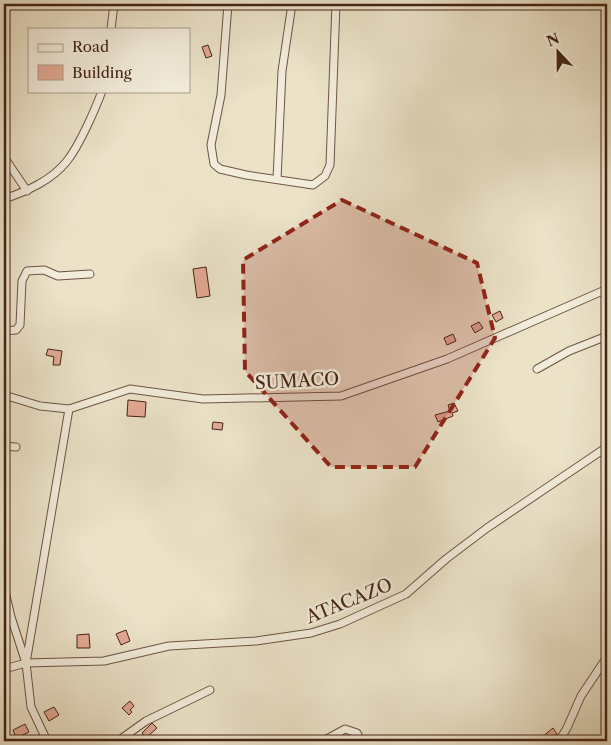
<svg xmlns="http://www.w3.org/2000/svg" width="611" height="745" viewBox="0 0 611 745" font-family="'Libre Caslon Text',serif">
<rect width="100%" height="100%" fill="#ebe2c8"/>
<filter id="stains"><feTurbulence type="fractalNoise" baseFrequency=".004" numOctaves="4"/><feColorMatrix values="0 0 0 0 .2 0 0 0 0 .09 0 0 0 0 .02 0 0 0 .5 -.17"/></filter>
<radialGradient id="worn" r=".72"><stop offset=".6" stop-color="#630" stop-opacity="0"/><stop offset="1" stop-color="#630" stop-opacity=".3"/></radialGradient>
<g fill="#e4aa95" stroke="#442415">
<path d="M208,45L212,56L206,58L202,47Z"/>
<path d="M206,267L210,296L197,298L193,269Z"/>
<path d="M500,311L503,318L496,322L492,315Z"/>
<path d="M479,322L483,328L475,333L471,326Z"/>
<path d="M453,334L456,341L447,345L444,338Z"/>
<path d="M48,349L62,351L60,365H53L54,357L46,355Z"/>
<path d="M128,400L146,402L145,417L127,416Z"/>
<path d="M454,403L458,411L452,413L453,416L438,422L435,415L450,411L448,405Z"/>
<path d="M213,422L223,423L222,430L212,429Z"/>
<path d="M126,630L130,641L121,645L116,634Z"/>
<path d="M89,634L90,648H77V635Z"/>
<path d="M130,701L134,706L130,710L132,712L129,715L122,708Z"/>
<path d="M54,707L59,715L49,721L44,712Z"/>
<path d="M152,723L157,728L146,738L142,733Z"/>
<path d="M25,724L29,732L16,738L13,730Z"/>
<path d="M553,728L557,734L548,741H543L541,738Z"/>
</g>
<g fill="none" stroke-linecap="round" stroke-linejoin="round">
<defs>
<g id="minor">
<path d="M228,4L221,95L211,145L214,164L220,169L246,175L313,185L325,176L330,165L336,4"/>
<path d="M111,29L114,4"/>
<path d="M4,157L27,191"/>
<path d="M277,179L282,71L292,4"/>
<path d="M4,199C27,191 51,181 67,161C79,146 95,110 102,91"/>
<path d="M4,331L16,330L20,325L22,281L27,271L44,270L58,276L90,274"/>
<path d="M537,369L569,351L607,336"/>
<path d="M4,395L40,406L69,409L130,389L203,399L341,396L447,359L607,289"/>
<path d="M4,446L16,447"/>
<path d="M4,587L11,617L26,663L31,707L47,741"/>
<path d="M26,663L69,409"/>
<path d="M4,669L26,663L104,661L169,646L256,641L311,633L340,624L406,594L446,559L487,528L607,447"/>
<path d="M118,741L146,721L210,690"/>
<path d="M323,741L345,729L357,733L361,741"/>
<path d="M559,741L567,728L581,696L607,657"/>
</g>
</defs>
<use href="#minor" stroke="#6e5442" stroke-width="9"/>
<use href="#minor" stroke="#f2ecdb" stroke-width="7"/>
</g>
<path fill="#8f2418" fill-opacity="0.2" stroke="#8f2418" stroke-width="4" stroke-dasharray="10 6" stroke-linejoin="round" d="M342,200L477,263L495,338L415,467H331L245,371L243,260Z"/>
<g text-anchor="middle" dominant-baseline="central" stroke-width="5" stroke-linejoin="round" paint-order="stroke">
<g font-size="18" fill="#442415" stroke="#f2ecdb">
<text transform="translate(297 381) rotate(-3)">SUMACO</text>
<text transform="translate(349 601) rotate(-22)">ATACAZO</text>
</g>
</g>
<rect width="611" height="745" fill="none" stroke="#ebe2c8" stroke-width="20"/>
<rect x="5" y="5" width="601" height="735" fill="none" stroke="#442415" stroke-width="2.5"/>
<rect x="10" y="10" width="591" height="725" fill="none" stroke="#442415"/>
<rect x="28" y="28" width="162" height="65" fill="#f2ecdb" stroke="#ac9c8c"/>
<rect x="38" y="44" width="25" height="8" fill="#f2ecdb" stroke="#ac9c8c"/>
<text x="72" y="52" font-size="15" fill="#442415">Road</text>
<rect x="38" y="65" width="25" height="15" fill="#e4aa95" stroke="#ac9c8c"/>
<text x="72" y="78" font-size="15" fill="#442415">Building</text>
<g transform="translate(558 52) rotate(338)" stroke="#f2ecdb" stroke-width="4" paint-order="stroke">
<path d="M0-4L9 19L0 12L-9 19Z" fill="#442415"/>
<text y="-8" font-size="14" font-weight="bold" text-anchor="middle" fill="#442415">N</text>
</g>
<rect width="100%" height="100%" filter="url(#stains)"/>
<rect width="100%" height="100%" fill="url(#worn)"/>
</svg>
